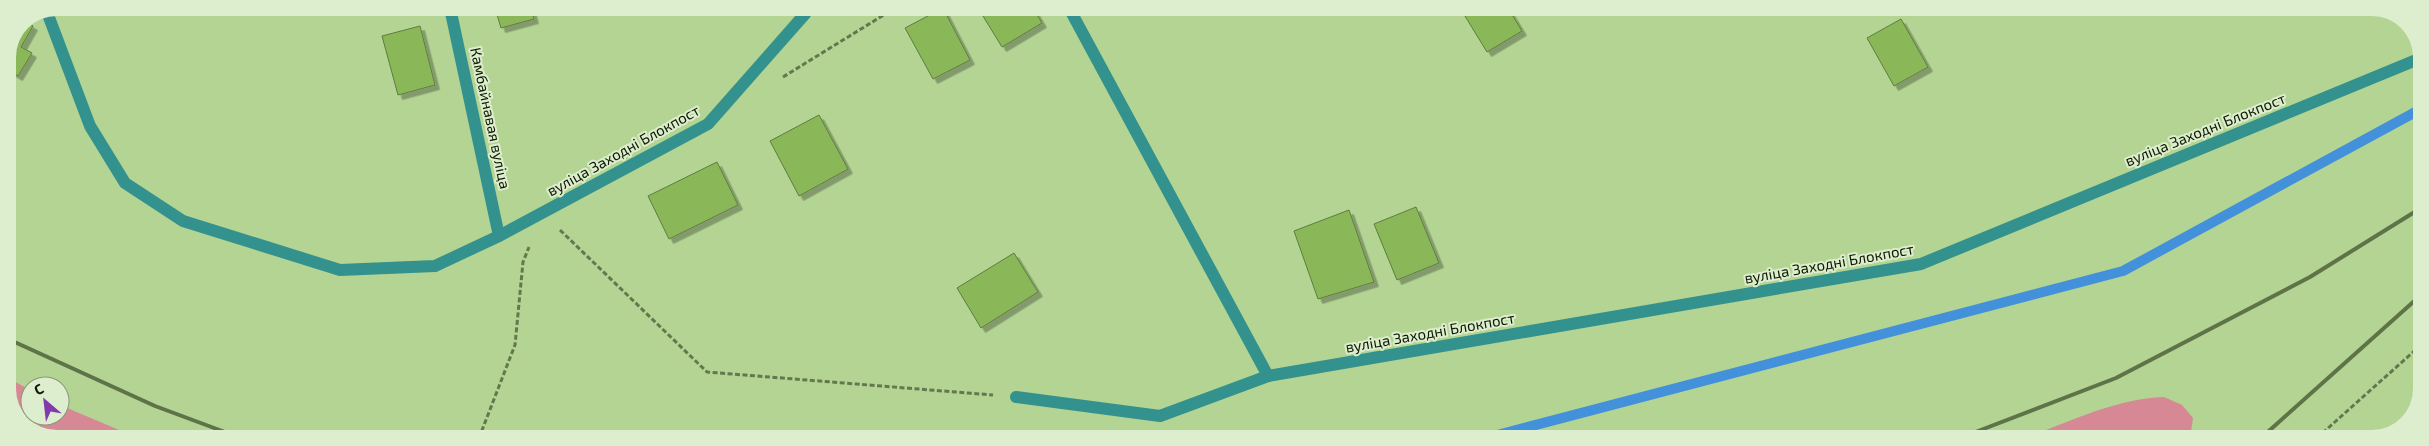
<svg xmlns="http://www.w3.org/2000/svg" width="2429" height="446" viewBox="0 0 2429 446" font-family="'Exo 2',sans-serif">
<defs>
<filter id="shadow"><feDropShadow dx="4.5" dy="4.5" stdDeviation="0" flood-color="#0004"/></filter>
</defs>
<rect width="100%" height="100%" fill="#b3d493"/>
<g fill="#d68894">
<path d="M8,378L30,390V416H60V405L138,438C85,438 8,446 8,378Z"/>
<path d="M2164,397L2182,405L2193,418L2190,438H2026C2071,421 2115,399 2164,397Z"/>
</g>
<g fill="none" stroke-linecap="round" stroke-linejoin="round">
<path stroke="#4390db" stroke-width="10" d="M1486,438L2123,271L2421,109"/>
</g>
<g fill="#8ab858" stroke="#5e7c3f" filter="url(#shadow)">
<path d="M495,8H531L534,19L501,28Z"/>
<path d="M943,8L970,60L933,79L905,28Z"/>
<path d="M978,8H1033L1042,23L1002,47Z"/>
<path d="M1460,8H1508L1522,31L1487,52Z"/>
<path d="M1901,19L1928,67L1894,86L1867,38Z"/>
<path d="M25,21L33,26L21,47L32,53L18,76L8,70V58L22,22Z"/>
<path d="M420,26L435,85L398,95L382,36Z"/>
<path d="M819,115L848,169L799,196L770,141Z"/>
<path d="M717,162L738,205L669,239L648,196Z"/>
<path d="M1416,207L1439,263L1397,280L1374,224Z"/>
<path d="M1349,210L1374,282L1318,299L1294,231Z"/>
<path d="M1014,253L1038,292L981,328L957,288Z"/>
</g>
<g fill="none" stroke-linecap="round" stroke-linejoin="round">
<g stroke="#63794d" stroke-width="3" stroke-dasharray="5 2.5" stroke-linecap="butt">
<path d="M783,77L895,8"/>
<path d="M560,230L707,372L993,395"/>
<path d="M479,438L515,345L523,262L529,247"/>
<path d="M2317,438L2421,345"/>
</g>
<g stroke="#33928d" stroke-width="12">
<path d="M450,8L499,236"/>
<path d="M47,12L90,126L125,183L183,221L340,270L435,266L499,236L708,124L805,14L808,8"/>
<path d="M1268,376L1921,264L2421,58"/>
<path d="M1016,397L1160,416L1268,376L1069,8"/>
</g>
<g stroke="#5e7348" stroke-width="4">
<path d="M8,339L155,406L241,438"/>
<path d="M1960,438L2116,378L2310,277L2421,208"/>
<path d="M2261,438L2421,295"/>
</g>
</g>
<g text-anchor="middle" dominant-baseline="central" stroke-width="4" stroke-linejoin="round" paint-order="stroke">
<g font-size="15" fill="#0e1902" stroke="#ddeece">
<text transform="translate(491 118) rotate(78)">Камбайнавая вуліца</text>
<text transform="translate(2205 129) rotate(-22)">вуліца Заходні Блокпост</text>
<text transform="translate(623 150) rotate(-29)">вуліца Заходні Блокпост</text>
<text transform="translate(1829 263) rotate(-10)">вуліца Заходні Блокпост</text>
<text transform="translate(1430 332) rotate(-10)">вуліца Заходні Блокпост</text>
</g>
</g>
<path d="M0 0H2429V446H0ZM57 16H2372A41 41 0 0 1 2413 57V389A41 41 0 0 1 2372 430H57A41 41 0 0 1 16 389V57A41 41 0 0 1 57 16Z" fill="#ddeece" fill-rule="evenodd"/>
<g transform="translate(45 401) rotate(332)"><circle r="24" fill="#ddeece" stroke="#8a997c"/>
<path d="M0-4L9 19L0 12L-9 19Z" fill="#823bae"/>
<text y="-8" font-size="14" font-weight="bold" text-anchor="middle" fill="#0e1902">С</text>
</g>
</svg>
